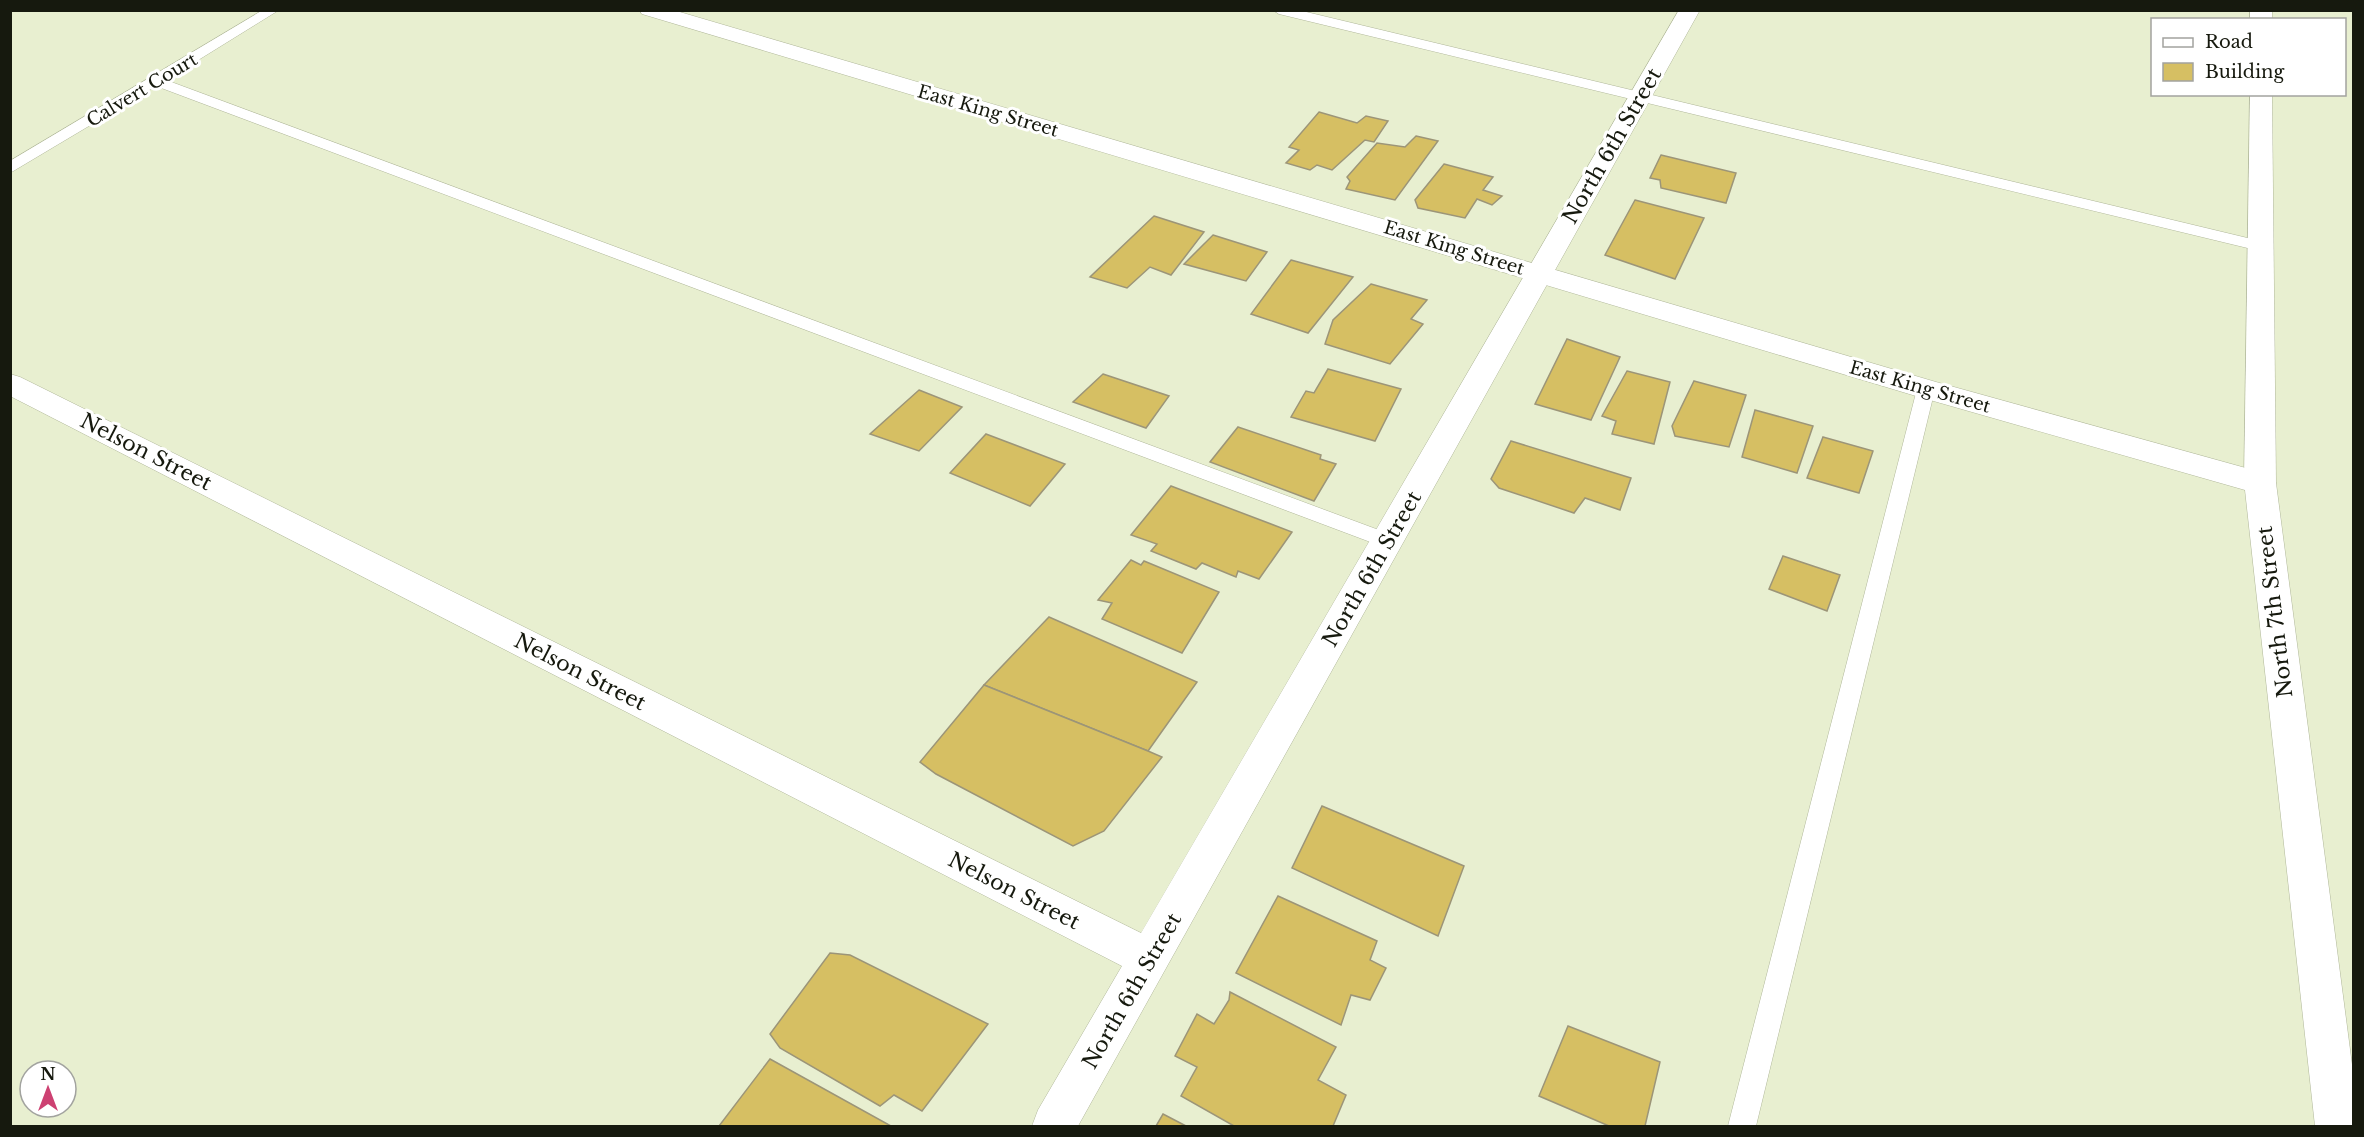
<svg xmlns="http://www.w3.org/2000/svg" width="2364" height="1137" viewBox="0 0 2364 1137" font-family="'Libre Baskerville',serif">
<rect width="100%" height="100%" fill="#e8efd0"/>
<g fill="#d6bf63" stroke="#9c9578" stroke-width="1.5">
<path d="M1319,112L1357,123L1366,116L1388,121L1374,142L1365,140L1332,170L1317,165L1310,170L1286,163L1299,150L1289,147Z"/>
<path d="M1416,136L1438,141L1395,200L1346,189L1350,181L1347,177L1377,143L1405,147Z"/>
<path d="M1661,155L1736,173L1726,203L1661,188L1660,180L1650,178Z"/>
<path d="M1444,164L1493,177L1483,190L1502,196L1492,205L1477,199L1465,218L1418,208L1415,200Z"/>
<path d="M1635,200L1704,218L1675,279L1605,255Z"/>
<path d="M1154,216L1204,232L1171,275L1150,267L1127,288L1090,277Z"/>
<path d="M1213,235L1267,252L1246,281L1184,264Z"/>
<path d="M1291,260L1353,277L1308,333L1251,314Z"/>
<path d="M1371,284L1427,300L1411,319L1423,324L1390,364L1325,344L1333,320Z"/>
<path d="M1567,339L1620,357L1591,420L1535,404Z"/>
<path d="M1328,369L1401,389L1375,441L1291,417L1306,391L1314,393Z"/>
<path d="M1627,371L1670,382L1654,444L1612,434L1616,421L1602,416Z"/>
<path d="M1103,374L1169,396L1146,428L1073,402Z"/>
<path d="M1694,381L1746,395L1729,447L1675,436L1672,426Z"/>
<path d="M919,390L962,407L919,451L870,434Z"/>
<path d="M1755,410L1813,426L1797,473L1742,457Z"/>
<path d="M1238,427L1321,455L1320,459L1336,464L1314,501L1210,462Z"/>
<path d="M986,434L1065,464L1030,506L950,473Z"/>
<path d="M1823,437L1873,451L1859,493L1807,478Z"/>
<path d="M1511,441L1631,478L1620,510L1585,498L1574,513L1499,488L1491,479Z"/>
<path d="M1171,486L1292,532L1259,579L1238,571L1236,577L1202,563L1196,569L1151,551L1157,544L1131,535Z"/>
<path d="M1783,556L1840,575L1827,611L1769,589Z"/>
<path d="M1131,560L1141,565L1144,561L1219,592L1182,653L1102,619L1112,603L1098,600Z"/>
<path d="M1049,617L1197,682L1148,751L984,685Z"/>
<path d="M984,685L1148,751L1162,757L1104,831L1073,846L936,774L920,762Z"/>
<path d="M1322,806L1464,866L1438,936L1292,868Z"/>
<path d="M1278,896L1377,941L1370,960L1386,968L1370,1000L1351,995L1341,1025L1236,973Z"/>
<path d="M830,953L850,955L988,1024L922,1111L894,1095L880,1106L780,1048L770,1034Z"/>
<path d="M1230,992L1336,1047L1318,1080L1346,1095L1333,1126H1234L1181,1096L1197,1067L1175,1056L1197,1014L1214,1024L1229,1000Z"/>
<path d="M1568,1026L1660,1062L1645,1126H1609L1539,1096Z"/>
<path d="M770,1059L891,1126H719Z"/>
<path d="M1163,1114L1186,1126H1156Z"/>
</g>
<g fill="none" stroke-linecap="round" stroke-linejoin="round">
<defs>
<g id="service">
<path d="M263,10H279L166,80L1395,536L1398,541L1395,546L1388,549L1381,546L156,86L10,173V161Z"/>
<path d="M1273,10H1298L2260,241L2268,246L2260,251L1279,14Z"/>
<path d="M1926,383L1933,385L1935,389L1756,1126H1728L1917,389L1919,385Z"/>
</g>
<g id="minor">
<path d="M1679,10H1700L1078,1126H1032L1038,1110L1122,966L10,396V374L20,377L1141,933Z"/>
<rect x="2250" y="10" width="22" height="10"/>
<path d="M2250,94H2272L2276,483L2271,491L2260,494L2249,491L2244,483Z"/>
</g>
<path id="tertiary" d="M639,10H673L1936,382L2271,475L2276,483L2354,1080V1126H2315L2245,490L1916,396L642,14Z"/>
</defs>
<use href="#service" stroke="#b0b79a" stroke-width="1"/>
<use href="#minor" stroke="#b0b79a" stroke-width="1"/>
<use href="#tertiary" stroke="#b0b79a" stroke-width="1"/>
<use href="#service" fill="#fff" fill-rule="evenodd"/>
<use href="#minor" fill="#fff" fill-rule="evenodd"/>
<use href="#tertiary" fill="#fff" fill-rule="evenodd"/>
</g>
<g text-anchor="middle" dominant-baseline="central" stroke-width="6" stroke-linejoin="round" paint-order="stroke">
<g font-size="18" fill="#16190e" stroke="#fff">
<text transform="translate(142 90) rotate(-31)">Calvert Court</text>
<text transform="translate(988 111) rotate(16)">East King Street</text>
<text transform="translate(1454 248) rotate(17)">East King Street</text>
<text transform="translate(1920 387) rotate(16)">East King Street</text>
</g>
<g font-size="21" fill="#16190e" stroke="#fff">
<text transform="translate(1612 146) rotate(-60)">North 6th Street</text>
<text transform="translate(146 452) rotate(27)">Nelson Street</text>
<text transform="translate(1372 569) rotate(-60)">North 6th Street</text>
<text transform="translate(2275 612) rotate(-97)">North 7th Street</text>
<text transform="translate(580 672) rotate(27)">Nelson Street</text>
<text transform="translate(1014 891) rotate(27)">Nelson Street</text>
<text transform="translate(1132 991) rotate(-60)">North 6th Street</text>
</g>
</g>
<rect width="2364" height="1137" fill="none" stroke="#16190e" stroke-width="24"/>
<rect x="2151" y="18" width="195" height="78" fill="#ffffff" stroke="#a2a39f" stroke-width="1.5"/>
<rect x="2163" y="38" width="30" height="9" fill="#ffffff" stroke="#a2a39f" stroke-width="1.5"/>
<text x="2205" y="48" font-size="18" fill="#16190e">Road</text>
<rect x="2163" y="63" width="30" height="18" fill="#d6bf63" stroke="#a2a39f" stroke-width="1.5"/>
<text x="2205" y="78" font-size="18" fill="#16190e">Building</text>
<g transform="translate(48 1089)"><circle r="28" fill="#ffffff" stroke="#a2a39f" stroke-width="1.5"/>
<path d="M0-4.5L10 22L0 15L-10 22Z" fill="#cd4172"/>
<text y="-9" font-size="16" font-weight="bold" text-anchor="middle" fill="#16190e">N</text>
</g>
</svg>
